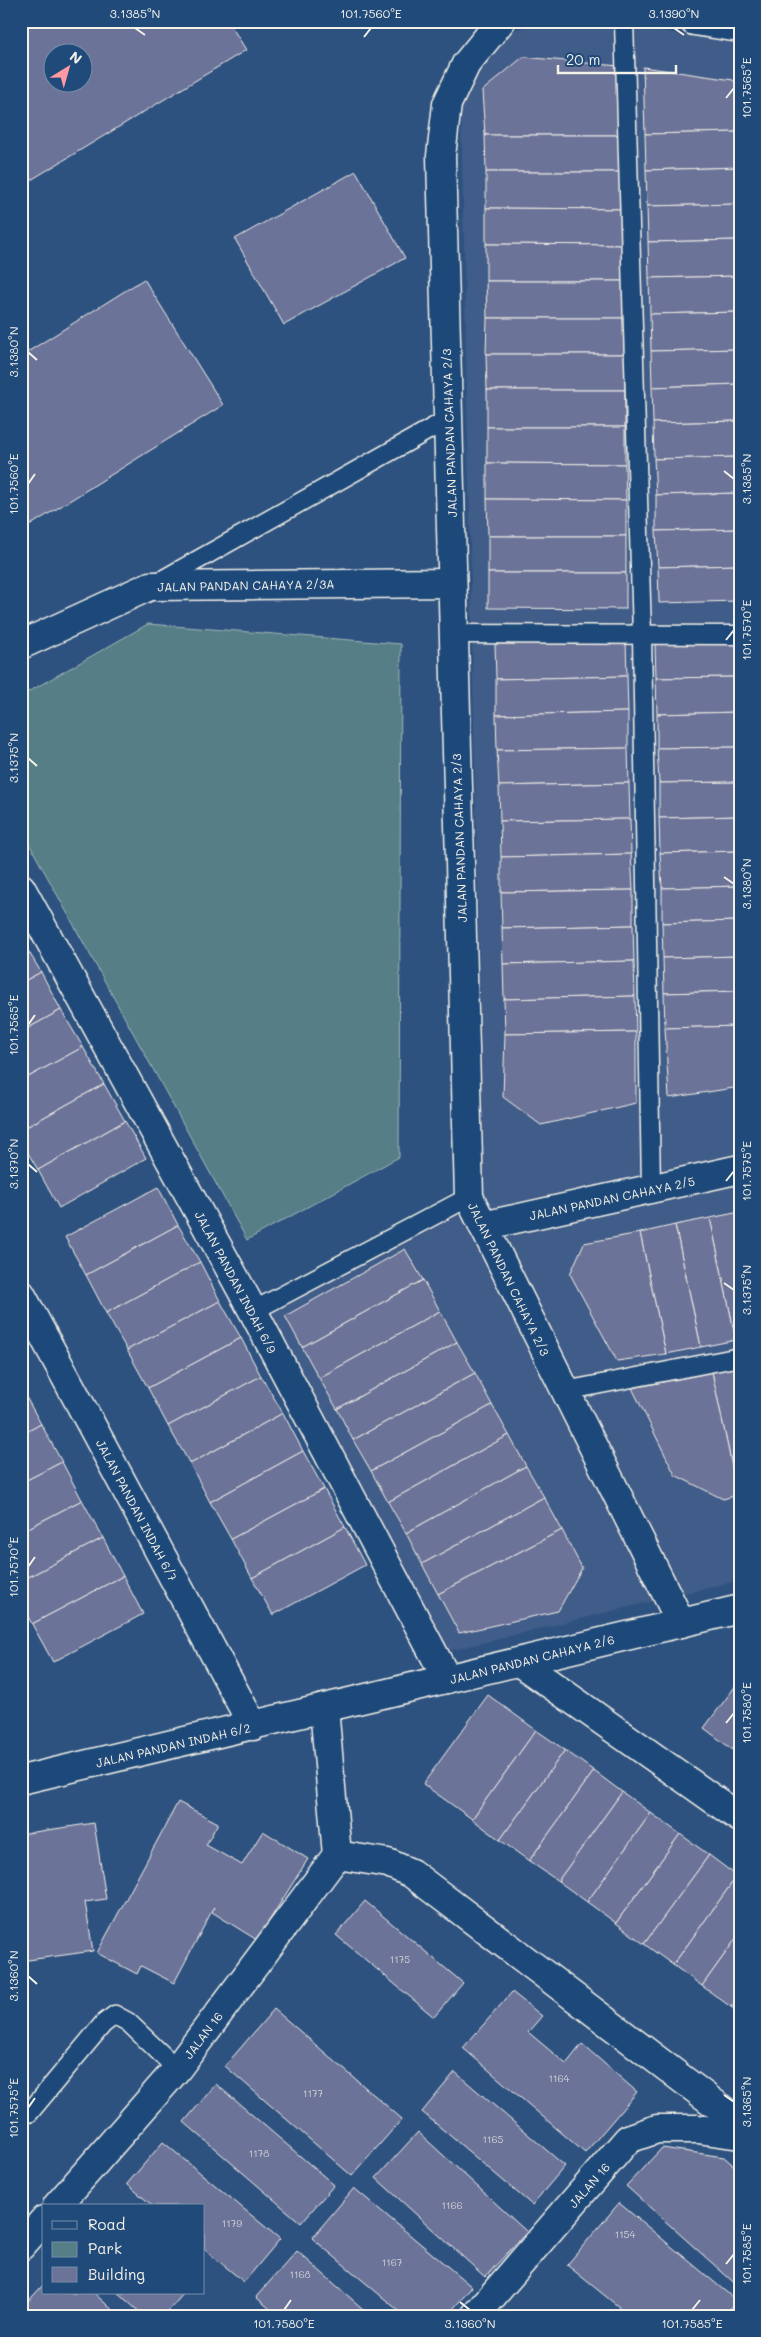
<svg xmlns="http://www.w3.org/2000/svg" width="761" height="2337" viewBox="0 0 761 2337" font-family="Mali,sans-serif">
<rect width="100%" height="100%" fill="#2e5280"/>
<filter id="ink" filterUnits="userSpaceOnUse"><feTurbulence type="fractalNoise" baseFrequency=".02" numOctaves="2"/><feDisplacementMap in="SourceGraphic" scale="10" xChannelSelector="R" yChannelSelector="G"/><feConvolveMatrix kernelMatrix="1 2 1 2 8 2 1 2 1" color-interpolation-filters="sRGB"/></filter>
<g filter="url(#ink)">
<path fill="#415c88" d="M543,22L611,23L740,43V1580L449,1651L270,1313L484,1198L461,109L478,73L513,30Z"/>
<path fill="#557e86" stroke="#a4b8b7" d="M148,624L401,644L399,1157L247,1240L21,829V696Z"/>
<g fill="#6c7399" stroke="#f4f1e8" fill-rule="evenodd">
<path d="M21,21H228L246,50L21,186ZM52,52H82V82H52Z"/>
<path d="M523,57L619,66L624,135H485L482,91Z"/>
<path d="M643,67L733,80L740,89V132L645,134Z"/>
<path d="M740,132V167L646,170L645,134Z"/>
<path d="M485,135H624V172H486Z"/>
<path d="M740,167V204L647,206L646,170Z"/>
<path d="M356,171L405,258L284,325L235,239Z"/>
<path d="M486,172H624V209L486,208Z"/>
<path d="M740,204V240L648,242L647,206Z"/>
<path d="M486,208L624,209L625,245L486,244Z"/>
<path d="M740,240V276L649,278L648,242Z"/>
<path d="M486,244L625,245L624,281H486Z"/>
<path d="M740,276V312L650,314L649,278Z"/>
<path d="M144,279L223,405L21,531V356Z"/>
<path d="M486,281H624V318H487Z"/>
<path d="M740,312V349L651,351L650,314Z"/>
<path d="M487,318H624L625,354H486Z"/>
<path d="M740,349V384L652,387L651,351Z"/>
<path d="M486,354H625V390H487Z"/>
<path d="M740,384V421L653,423L652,387Z"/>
<rect x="487" y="390" width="138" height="37"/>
<path d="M740,421V457L654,459L653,423Z"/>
<path d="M487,427H625V464L487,463Z"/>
<path d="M740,457V493L656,495L654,459Z"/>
<path d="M487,463L625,464L626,500L487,499Z"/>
<path d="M740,493V529L656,531V495Z"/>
<path d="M487,499L626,500V536H488Z"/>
<path d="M740,529V565L658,567L656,531Z"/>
<rect x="488" y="536" width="138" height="37"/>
<path d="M740,565V601L659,603L658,567Z"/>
<path d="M488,573H626V609L488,608Z"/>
<path d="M626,641L627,676L496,679L495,644Z"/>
<path d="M740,642V677L656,678L655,643Z"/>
<path d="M627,676L628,712L496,715V679Z"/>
<path d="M740,677V712L657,714L656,678Z"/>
<path d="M628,712V748L497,750L496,715Z"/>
<path d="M740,712V747L657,748V714Z"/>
<path d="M740,747V782L659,783L657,748Z"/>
<path d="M628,748L629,783L499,786L497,750Z"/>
<path d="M740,782V816L659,818V783Z"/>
<path d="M629,783L630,819L500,821L499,786Z"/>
<path d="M740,816V851L660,853L659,818Z"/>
<path d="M630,819L631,854L501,857L500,821Z"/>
<path d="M740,851V886L662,888L660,853Z"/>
<path d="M631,854L633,890L501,892V857Z"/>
<path d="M740,886V921L662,923V888Z"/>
<path d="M633,890V925L502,928L501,892Z"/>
<path d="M740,921V956L663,958L662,923Z"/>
<path d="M633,925L634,961L503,964L502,928Z"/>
<path d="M21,939L41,972L21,983Z"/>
<path d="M740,956V991L664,993L663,958Z"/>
<path d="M634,961L635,996L504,999L503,964Z"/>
<path d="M41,972L61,1010L21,1032V983Z"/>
<path d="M740,991V1026L665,1028L664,993Z"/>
<path d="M635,996L636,1032L505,1034L504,999Z"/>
<path d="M61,1010L83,1047L21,1081V1032Z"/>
<path d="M740,1026V1087L669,1098L665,1028Z"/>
<path d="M636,1032V1103L541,1125L503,1097L505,1034Z"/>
<path d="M83,1047L104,1084L21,1130V1081Z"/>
<path d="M104,1084L125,1121L38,1170L21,1141V1130Z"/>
<path d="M125,1121L146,1158L59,1208L38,1170Z"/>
<path d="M158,1187L178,1225L86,1275L65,1237Z"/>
<path d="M740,1212V1339L736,1340L710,1218Z"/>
<path d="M710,1218L736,1340L701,1347L675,1225Z"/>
<path d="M178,1225L200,1262L106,1313L86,1275Z"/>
<path d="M675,1225L701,1347L666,1354L640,1233Z"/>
<path d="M640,1233L666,1354L617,1361L570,1274L584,1243Z"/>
<path d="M405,1249L423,1280L302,1347L285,1316Z"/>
<path d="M200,1262L220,1301L127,1350L106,1313Z"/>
<path d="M423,1280L440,1311L319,1378L302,1347Z"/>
<path d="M220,1301L241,1338L148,1388L127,1350Z"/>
<path d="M440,1311L457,1342L337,1409L319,1378Z"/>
<path d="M241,1338L261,1376L168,1426L148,1388Z"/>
<path d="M457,1342L475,1373L353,1440L337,1409Z"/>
<path d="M740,1366V1495H738L712,1372Z"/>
<path d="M712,1372L738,1495L723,1499L675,1475L632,1388Z"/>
<path d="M475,1373L492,1405L371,1471L353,1440Z"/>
<path d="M261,1376L283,1413L190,1464L168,1426Z"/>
<path d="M21,1388L41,1424L21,1435Z"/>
<path d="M492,1405L509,1435L388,1502L371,1471Z"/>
<path d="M283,1413L303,1451L210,1502L190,1464Z"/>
<path d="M41,1424L62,1462L21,1483V1435Z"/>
<path d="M509,1435L526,1466L406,1533L388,1502Z"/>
<path d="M303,1451L324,1489L231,1539L210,1502Z"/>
<path d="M62,1462L82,1500L21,1532V1483Z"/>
<path d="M526,1466L544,1497L422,1564L406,1533Z"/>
<path d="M324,1489L345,1527L252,1578L231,1539Z"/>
<path d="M544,1497L562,1530L438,1594L422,1564Z"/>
<path d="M82,1500L103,1538L21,1581V1532Z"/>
<path d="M345,1527L365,1565L273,1615L252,1578Z"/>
<path d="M562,1530L582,1568L558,1611L459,1633L438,1594Z"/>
<path d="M103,1538L123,1576L32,1624L21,1604V1581Z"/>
<path d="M123,1576L143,1614L53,1662L32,1624Z"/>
<path d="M740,1680V1741L733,1750L704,1728Z"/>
<path d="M488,1695L536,1730L472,1819L423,1784Z"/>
<path d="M536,1730L565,1750L500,1840L472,1819Z"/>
<path d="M565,1750L594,1771L529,1861L500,1840Z"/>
<path d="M594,1771L622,1792L558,1881L529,1861Z"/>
<path d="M622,1792L651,1813L587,1902L558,1881Z"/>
<path d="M178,1802L218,1823L206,1845L242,1865L263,1831L308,1859L257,1940L212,1912L214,1907L174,1983L141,1966L137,1974L97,1953Z"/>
<path d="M651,1813L680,1834L616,1923L587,1902Z"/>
<path d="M94,1823L106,1899L85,1902L93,1951L21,1961V1834Z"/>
<path d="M680,1834L709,1855L644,1944L616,1923Z"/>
<path d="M709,1855L737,1876L673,1965L644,1944Z"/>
<path d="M737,1876L740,1877V1933L702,1986L673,1965Z"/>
<path d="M365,1901L463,1983L434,2017L336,1935Z"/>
<path d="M740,1933V1994L731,2007L702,1986Z"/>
<path d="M512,1992L542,2016L528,2032L566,2064L582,2044L637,2092L585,2153L463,2048Z"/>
<path d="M740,1994V2013L731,2007Z"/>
<path d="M274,2009L402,2119L352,2176L225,2066Z"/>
<path d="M455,2072L565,2166L532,2205L422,2112Z"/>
<path d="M216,2084L334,2185L301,2223L184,2122Z"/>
<path d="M418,2132L527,2232L485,2277L376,2178Z"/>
<path d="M163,2142L280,2239L244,2282L204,2249V2206H153L127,2184Z"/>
<path d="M662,2148L724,2157L740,2171V2288L626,2186Z"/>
<path d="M354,2188L472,2287L447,2316H405L312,2238Z"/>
<path d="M619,2203L737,2301L724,2316H630L567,2265Z"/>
<path d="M297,2251L371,2316H278L256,2297Z"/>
<path d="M44,2284V2293H94L119,2316H21V2309Z"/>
<path d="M118,2293H184L164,2316H144Z"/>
</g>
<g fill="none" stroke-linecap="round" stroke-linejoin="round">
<defs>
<g id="service">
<path d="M624,21L642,635L651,1189"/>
<path d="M155,584L448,419"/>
<path d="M454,634L740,635"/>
<path d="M253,1311L469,1197"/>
<path d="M565,1391L740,1357"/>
<path d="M21,2106L29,2113L103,2024L115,2015L128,2022L177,2069"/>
</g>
<g id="minor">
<path d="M501,21L466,64L447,104L441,156L469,1197L681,1623"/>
<path d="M694,21L740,28"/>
<path d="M21,645L150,586L452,583"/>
<path d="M21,888L253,1311L447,1679"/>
<path d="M483,1226L740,1169"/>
<path d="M21,1294L253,1726"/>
<path d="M519,1662L740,1818"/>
<path d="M324,1708L740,1609"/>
<path d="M57,2206L177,2069L337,1855"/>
<path d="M21,2246L44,2220"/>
<path d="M475,2316L628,2139L657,2129H698L740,2135"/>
</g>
<path id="tertiary" d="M21,1780L324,1708L337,1855L388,1863L411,1873L740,2123"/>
</defs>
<use href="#service" stroke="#f4f1e8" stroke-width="21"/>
<use href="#minor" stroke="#f4f1e8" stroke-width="31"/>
<use href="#tertiary" stroke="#f4f1e8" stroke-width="31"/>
<use href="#service" stroke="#1f4a7a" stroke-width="18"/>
<use href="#minor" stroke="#1f4a7a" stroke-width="28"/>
<use href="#tertiary" stroke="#1f4a7a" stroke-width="28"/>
</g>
</g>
<path fill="none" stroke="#f4f1e8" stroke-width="2" d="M135,28L145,35M674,28L684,35M364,37L371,28M726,98L734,88M28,352L37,360M724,471L734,479M28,484L35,474M726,640L734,630M28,758L37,766M724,877L734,884M28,1025L35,1015M28,1164L37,1172M726,1181L734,1171M724,1283L734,1290M28,1567L35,1557M726,1723L734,1713M28,1976L37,1984M724,2095L734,2102M28,2108L35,2098M726,2264L734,2254M460,2302L470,2310M284,2310L291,2300M692,2310L700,2300"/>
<g text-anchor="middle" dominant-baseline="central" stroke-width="4" stroke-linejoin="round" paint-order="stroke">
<g font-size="10" fill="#d2d2d4">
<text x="400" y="1959">1175</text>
<text x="559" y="2078">1164</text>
<text x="313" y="2093">1177</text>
<text x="493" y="2139">1165</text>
<text x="259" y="2153">1178</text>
<text x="452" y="2205">1166</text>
<text x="232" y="2223">1179</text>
<text x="625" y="2234">1154</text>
<text x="392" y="2262">1167</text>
<text x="300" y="2274">1168</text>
</g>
<g font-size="12" fill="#f4f1e8" stroke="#1f4a7a">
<text transform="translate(449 433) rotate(-92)">JALAN PANDAN CAHAYA 2/3</text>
<text transform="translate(246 585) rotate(-1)">JALAN PANDAN CAHAYA 2/3A</text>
<text transform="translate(459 838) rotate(-92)">JALAN PANDAN CAHAYA 2/3</text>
<text transform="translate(612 1198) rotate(-12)">JALAN PANDAN CAHAYA 2/5</text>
<text transform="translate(509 1279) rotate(64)">JALAN PANDAN CAHAYA 2/3</text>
<text transform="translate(236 1282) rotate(62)">JALAN PANDAN INDAH 6/9</text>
<text transform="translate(137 1510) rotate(62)">JALAN PANDAN INDAH 6/7</text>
<text transform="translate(532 1659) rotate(-14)">JALAN PANDAN CAHAYA 2/6</text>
<text transform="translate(173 1745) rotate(-13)">JALAN PANDAN INDAH 6/2</text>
<text transform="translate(203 2035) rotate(-53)">JALAN 16</text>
<text transform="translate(589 2185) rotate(-49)">JALAN 16</text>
</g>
</g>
<rect width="761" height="2337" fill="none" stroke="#1f4a7a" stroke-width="55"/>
<rect x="42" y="2204" width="162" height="90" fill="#1f4a7a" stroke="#748da6"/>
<rect x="52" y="2221" width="25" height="8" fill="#1f4a7a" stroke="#748da6"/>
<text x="88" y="2230" font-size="15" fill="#f4f1e8">Road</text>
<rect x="52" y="2242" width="25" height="15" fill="#557e86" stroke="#748da6"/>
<text x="88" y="2254" font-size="15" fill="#f4f1e8">Park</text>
<rect x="52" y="2267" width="25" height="15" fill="#6c7399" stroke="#748da6"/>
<text x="88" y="2280" font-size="15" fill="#f4f1e8">Building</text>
<g transform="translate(68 68) rotate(37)"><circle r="24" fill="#1f4a7a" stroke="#748da6"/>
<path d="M0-4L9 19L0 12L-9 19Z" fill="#ff9aa2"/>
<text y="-8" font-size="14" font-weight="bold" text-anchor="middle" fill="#f4f1e8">N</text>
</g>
<path d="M558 65v8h118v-8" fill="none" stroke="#f4f1e8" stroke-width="2.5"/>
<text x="566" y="65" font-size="15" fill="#f4f1e8" stroke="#1f4a7a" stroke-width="4" paint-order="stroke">20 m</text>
<rect x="28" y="28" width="706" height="2282" fill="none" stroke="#f4f1e8" stroke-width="2"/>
<g font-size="12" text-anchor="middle" fill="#f4f1e8">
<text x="135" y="18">3.1385°N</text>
<text x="371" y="18">101.7560°E</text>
<text x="674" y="18">3.1390°N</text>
<text transform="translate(747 88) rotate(-90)" y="4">101.7565°E</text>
<text transform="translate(14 352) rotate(-90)" y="4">3.1380°N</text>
<text transform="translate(747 479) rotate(-90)" y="4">3.1385°N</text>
<text transform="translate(14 484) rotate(-90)" y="4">101.7560°E</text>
<text transform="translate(747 630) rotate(-90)" y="4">101.7570°E</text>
<text transform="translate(14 758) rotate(-90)" y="4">3.1375°N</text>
<text transform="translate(747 884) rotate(-90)" y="4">3.1380°N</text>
<text transform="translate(14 1025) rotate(-90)" y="4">101.7565°E</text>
<text transform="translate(14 1164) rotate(-90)" y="4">3.1370°N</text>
<text transform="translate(747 1171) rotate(-90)" y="4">101.7575°E</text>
<text transform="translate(747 1290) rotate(-90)" y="4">3.1375°N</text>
<text transform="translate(14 1567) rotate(-90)" y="4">101.7570°E</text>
<text transform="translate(747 1713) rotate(-90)" y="4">101.7580°E</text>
<text transform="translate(14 1976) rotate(-90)" y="4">3.1360°N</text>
<text transform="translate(747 2102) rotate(-90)" y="4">3.1365°N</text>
<text transform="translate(14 2108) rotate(-90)" y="4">101.7575°E</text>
<text transform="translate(747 2254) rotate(-90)" y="4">101.7585°E</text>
<text x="284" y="2328">101.7580°E</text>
<text x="470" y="2328">3.1360°N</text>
<text x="692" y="2328">101.7585°E</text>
</g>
</svg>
